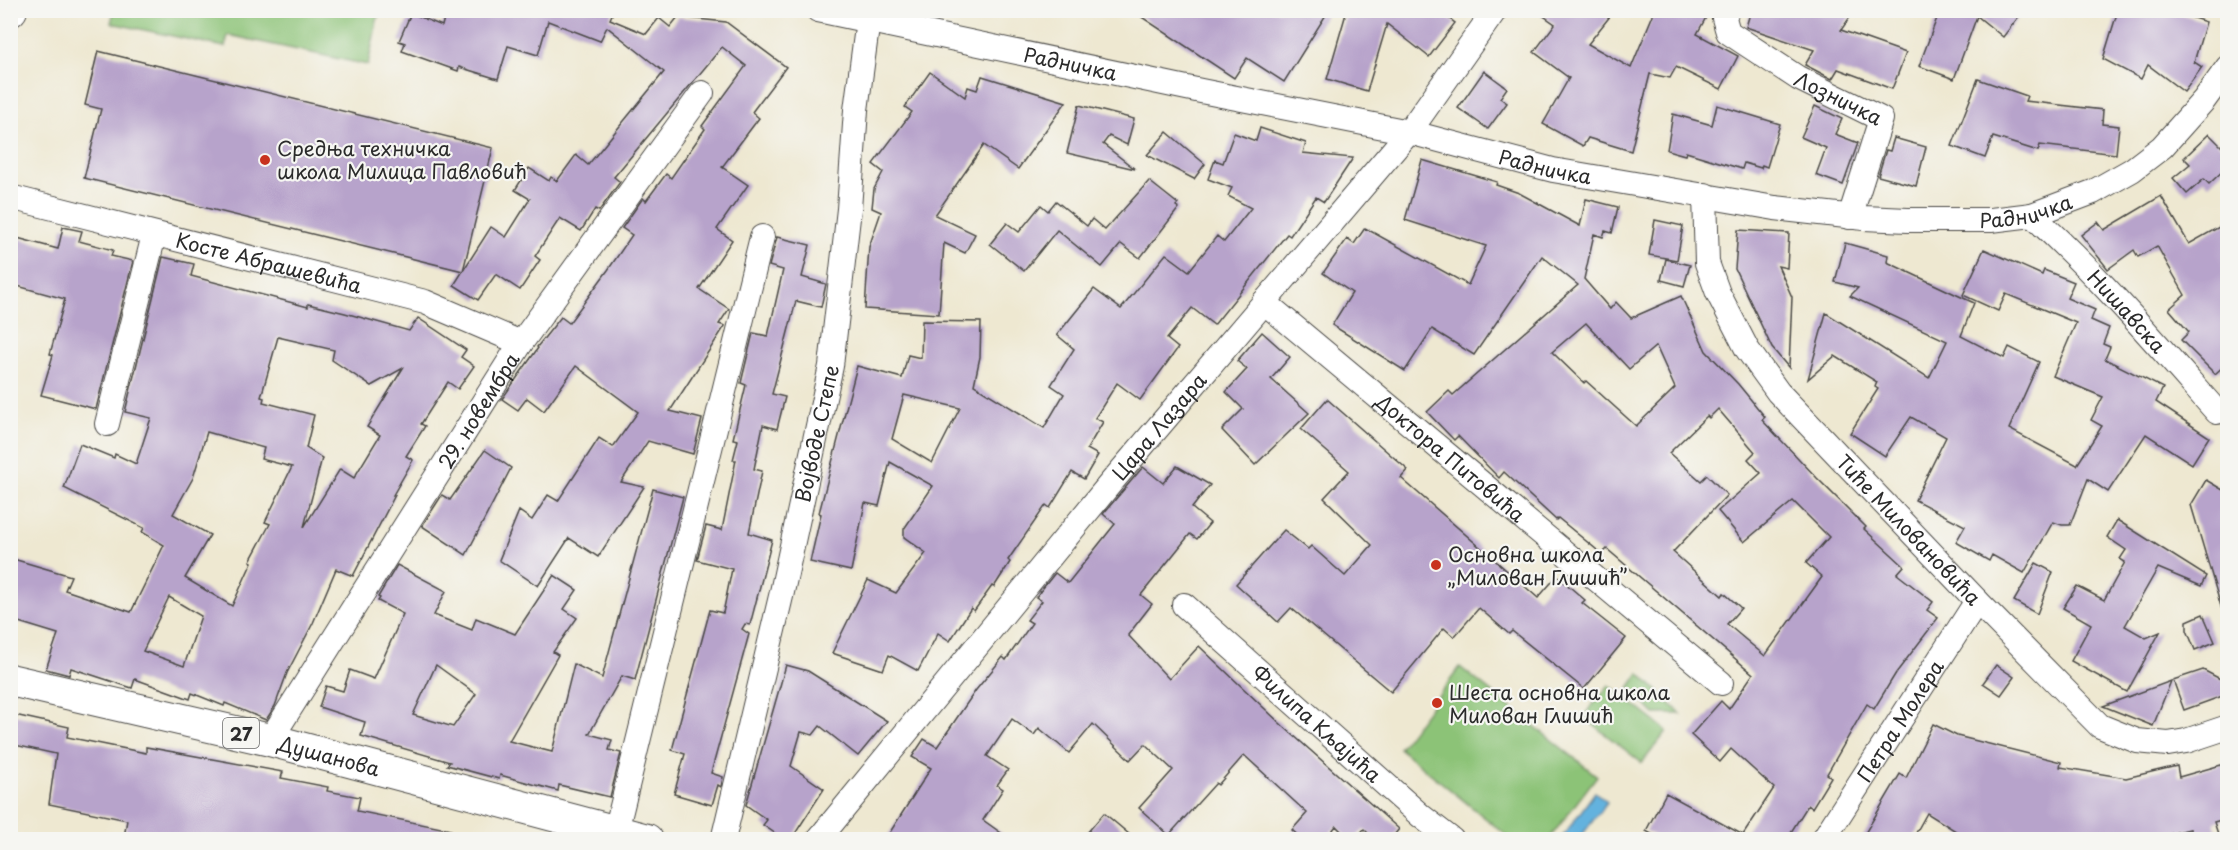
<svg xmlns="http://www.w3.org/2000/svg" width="2238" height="850" viewBox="0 0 2238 850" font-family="'Playpen Sans',sans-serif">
<rect width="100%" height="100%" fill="#f6f6f2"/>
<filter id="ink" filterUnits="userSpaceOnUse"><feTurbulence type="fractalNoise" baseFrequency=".0167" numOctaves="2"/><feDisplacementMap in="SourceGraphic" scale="12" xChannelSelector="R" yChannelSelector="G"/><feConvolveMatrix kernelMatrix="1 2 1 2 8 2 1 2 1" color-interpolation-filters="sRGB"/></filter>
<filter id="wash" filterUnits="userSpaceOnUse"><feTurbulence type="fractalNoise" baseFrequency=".008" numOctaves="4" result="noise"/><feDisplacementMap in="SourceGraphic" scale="24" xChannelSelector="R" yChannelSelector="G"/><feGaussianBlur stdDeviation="1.35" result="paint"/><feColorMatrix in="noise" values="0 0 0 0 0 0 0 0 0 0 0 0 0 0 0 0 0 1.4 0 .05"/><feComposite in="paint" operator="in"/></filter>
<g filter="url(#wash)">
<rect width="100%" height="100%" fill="#eee8d1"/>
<g fill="#8cc377" stroke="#5c7751" stroke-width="1.5">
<path d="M114,11V10L379,11L368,65L228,35L225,47L111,23Z"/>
<path d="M1460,667L1597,776L1549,839H1511L1399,748Z"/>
<path d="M1639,673L1681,714H1655L1629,688Z"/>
<path d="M1609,685L1667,731L1642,763L1583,717Z"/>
</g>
<path fill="#63b2de" stroke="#476e84" stroke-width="1.5" d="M1595,792L1607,802L1579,839H1561Z"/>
<g id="blocks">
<g fill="#b7a3cb" fill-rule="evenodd">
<path d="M446,10H614L610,19L646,34L659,18L670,27L678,17L726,22L786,67L752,112L759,118L722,167L748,185L717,229L732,240L699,289L729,309L719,324L725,326L670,411L702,419L693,454L648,441L621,482L644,487L598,557L569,538L538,586L499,560L519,511L532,520L548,495L558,501L599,438L613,447L638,412L576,366L544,411L527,398L518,410L502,399L538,348L537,347L561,317L569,323L608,270L632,235L622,228L643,198L646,201L666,174L671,178L705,129L702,126L746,66L722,47L614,177L620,182L599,211L595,209L581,231L560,218L535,256L540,260L520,290L496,274L478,300L454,285L491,227L506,237L530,199L515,190L529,168L549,181L551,177L557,181L576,155L588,165L664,72L607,27L600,41L548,21L538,55L508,46L498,79L459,67L458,71L402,51L405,43L399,41L411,13L442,26Z"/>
<path d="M1131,10H1329L1284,82L1247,58L1234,78Z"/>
<path d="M1347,10H1438L1455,23L1429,57L1387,24L1367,91L1327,79Z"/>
<path d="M1535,10H1615L1588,44L1631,68L1655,10H1710L1697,34L1738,56L1721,89L1676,67L1670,78L1650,74L1631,151L1588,138L1583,146L1543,124L1569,78L1534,52L1555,24Z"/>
<path d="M1751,10H1855L1841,30L1906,53L1892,89L1838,69L1832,79L1813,69L1805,65L1814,50L1746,27Z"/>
<path d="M1940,10H2024L2003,37L1977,16L1954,79L1919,66Z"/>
<path d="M2118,10H2168L2206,22L2194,62L2202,67L2184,92L2148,65L2141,79L2103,59Z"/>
<path d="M98,51L493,148L463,271L84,178L101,109L85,105Z"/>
<path d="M1484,71L1507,88L1500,98L1507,103L1488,129L1458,108Z"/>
<path d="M930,72L965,97L968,87L977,90L982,76L1066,102L1018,169L984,145L935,215L975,234L965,253L944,243L939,314L865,309L869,247L881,212L872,208L874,189L883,172L873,164L912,112L905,107Z"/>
<path d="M1978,79L2027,96L2025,101L2103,110L2102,124L2119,126L2116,154L2040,145L2038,151L1993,137L1985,158L1952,146Z"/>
<path d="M1079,105L1134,119L1127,145L1109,136L1103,144L1135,169L1067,153Z"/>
<path d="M1717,105L1780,124L1767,167L1762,165L1761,168L1744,163L1742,169L1686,152L1685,155L1667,150L1673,114L1712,125Z"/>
<path d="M1815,106L1842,119L1835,134L1858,143L1843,185L1816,175L1826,148L1801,137Z"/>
<path d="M1260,128L1306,143L1303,153L1353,158L1324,202L1316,197L1290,236L1287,234L1214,325L1192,308L1167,339L1178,348L1140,400L1117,383L1095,418L1103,422L1087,449L1098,455L1084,479L1072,472L1050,508L1046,505L1008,560L1010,562L994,587L992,586L974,611L971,608L950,641L938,633L918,671L889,655L883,670L832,653L868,580L896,593L926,553L904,537V529L933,486L890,462L879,506L865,503L851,571L810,562L821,514L819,513L857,366L902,378L908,355L921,358L922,321L981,322L980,357L974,385L1044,428L1064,394L1051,385L1074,349L1057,335L1094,289L1121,309L1166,254L1189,271L1217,236L1224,242L1251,208L1228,196L1232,188L1208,179L1215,160L1223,163L1234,133L1256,141ZM904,395L960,408L932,463L892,439Z"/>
<path d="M1167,132L1205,164L1194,179L1147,155Z"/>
<path d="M2209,134L2228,153V166L2209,184L2204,179L2187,194L2173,178L2190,164L2184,158Z"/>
<path d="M1894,138L1926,147L1916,186L1878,176L1886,150L1890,151Z"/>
<path d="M1422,160L1497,182L1496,185L1519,193L1580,226L1586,199L1618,207L1612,233L1605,231L1603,237L1594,234L1584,279L1610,309L1616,302L1631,318L1681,296L1706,351L1738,384L1765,417L1762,420L1817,478L1866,527L1864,529L1904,566L1897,574L1933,602L1927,610L1938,618L1896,673L1874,709L1867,704L1827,774L1831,777L1812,808L1808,805L1786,840H1662L1646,831L1666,793L1743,835L1774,788L1731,749L1720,762L1691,735L1721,701L1729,709L1753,674L1607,549L1602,554L1558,518L1556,520L1504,472L1499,478L1458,436L1454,440L1427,412L1449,391L1453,395L1578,285L1542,256L1474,355L1432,329L1405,371L1332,325L1352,293L1323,273L1347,239L1354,244L1365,228L1468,285L1486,246L1405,220ZM1586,323L1629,369L1656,346L1675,388L1636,426L1586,381L1584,383L1552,352ZM1718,409L1755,452L1748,459L1761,473L1718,511L1744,542L1793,501L1829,537L1806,563L1822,577L1765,656L1727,624L1741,608L1724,593L1722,596L1673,552L1727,495L1707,475L1701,481L1669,453L1707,416L1709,418Z"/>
<path d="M1149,181L1178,204L1176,206L1179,208L1140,258L1121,244L1102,267L1057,230L1024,271L990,244L1007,223L1019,232L1041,205L1048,211L1056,201L1087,226L1092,219L1105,230Z"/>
<path d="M2161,196L2189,244L2228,222V362L2215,374L2181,340L2189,332L2169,309L2185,295L2157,246L2138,257L2134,250L2108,269L2081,235L2098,222L2104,230Z"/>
<path d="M1655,220L1683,226L1677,260L1649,255Z"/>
<path d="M63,227L82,231L79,241L113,250L111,256L133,261L96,409L41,395L53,355L50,354L65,299L10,284V236L58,249Z"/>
<path d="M1738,230L1789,233L1787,268L1778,266L1792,297L1789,368L1772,348L1735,269Z"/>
<path d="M777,237L810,245L802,277L826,284L821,307L796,301L772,394L785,397L777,429L763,425L754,469L762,471L749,533L772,540L750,625L745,624L742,629L749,634L711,773L723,777L721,787L718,785L712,805L674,794L685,754L672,750L710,610L723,613L732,569L697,560L706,526L722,530L736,460H733L738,440L733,439L746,385L741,383L753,333L768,336L783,270L769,266Z"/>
<path d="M1845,243L1888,255L1887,262L1974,303L1961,336L2004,358L2009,347L2039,362L2009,429L2077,465L2102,426L2091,420L2103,397L2053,376L2076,323L2006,294L1998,311L1963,295L1984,249L2042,275L2044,270L2074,282L2067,298L2095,310L2091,320L2109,328L2103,344L2110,347L2105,359L2163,388L2156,402L2209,437L2192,464L2146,434L2108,492L2088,479L2070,525H2062L2053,522L2024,573L1992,555L1989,561L1956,542L1965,526L1915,500L1946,437L1911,417L1885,456L1850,433L1878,389L1875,387L1877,382L1835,356L1808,379L1826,313L1929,378L1947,341L1850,296L1858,288L1835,282Z"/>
<path d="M163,257L194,264L191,276L308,307V304L345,313L409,331L418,318L466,350L461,357L474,366L458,389L448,382L421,424L425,426L406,456L413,460L393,495H395L353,576L336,569L313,623L287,673L275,706L266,720L225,703L224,706L192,693L190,699L135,679L132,688L71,668L69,675L46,669L58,634L12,620L17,602L10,601V558L71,576L65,590L131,612L164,545L142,532L144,528L64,488L80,444L114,458L115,454L136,464L151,418L125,412ZM278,337L334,350L332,360L371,386L403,368L367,427L380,435L354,478L340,469L304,527L322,458L306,448L314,415L263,402L264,398L261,397ZM207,432L264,448L261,459L292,467L265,522L270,524L250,561L252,562L232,606L185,578L210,535L173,514L193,478ZM169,597L201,616L184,666L143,651Z"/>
<path d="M1666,259L1690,265L1684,286L1661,280Z"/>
<path d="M1262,332L1290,357L1271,379L1309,413L1255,465L1222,430L1243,409L1226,392L1247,369L1237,361Z"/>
<path d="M1327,399L1408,470L1401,478L1538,598L1557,576L1585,600L1582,603L1626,638L1584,689L1512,631L1509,634L1479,608L1454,637L1444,628L1391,692L1291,608L1278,622L1236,584L1284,530L1308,549L1311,546L1345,576L1372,545L1324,498L1349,471L1301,429Z"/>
<path d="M485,450L511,468L466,555L422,526L442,495L450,500Z"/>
<path d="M1177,466L1210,485L1192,508L1210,523L1197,539L1190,534L1141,595L1152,604L1128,635L1169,679L1199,646L1283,726L1399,829L1390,840H1375L1364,829L1354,840H1350L1336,826L1325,840H1303L1292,830L1307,813L1244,755L1218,785L1216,783L1169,835L1139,808L1173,770L1145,744L1130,760L1093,724L1069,753L1039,728L1034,735L1012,719L987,756L1008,770L997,785L1003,789L983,820L1011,840H885L931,768L912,757L924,739L937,747L976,690L1003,657L1006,660L1032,623L1027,620L1042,601L1036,597L1039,593L1055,573L1068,583L1115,524L1103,514L1143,467L1163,483Z"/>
<path d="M2206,480L2228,493V609L2222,610L2191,505Z"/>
<path d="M653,489L683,497L635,680L622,676L589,734L612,740L609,750L621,753L610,797L559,785L558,791L500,775L499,779L447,765L450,762L361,736L365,722L319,707L326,686L343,691L350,670L374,679L403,614L378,601L380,598L378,597L397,565L446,591L434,615L472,630L476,618L515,634L554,575L577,590L564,609L577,618L553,652L558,655L509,741L552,752L574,664L602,678ZM436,665L476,694L453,727L413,715Z"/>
<path d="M2117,520L2206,576L2201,586L2158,568L2125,626L2146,638L2160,632L2127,692L2071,661L2091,624L2063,608L2077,586L2104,600L2125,562L2120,559L2126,550L2107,537Z"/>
<path d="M2036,563L2053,572L2037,614L2014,601Z"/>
<path d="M2203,614L2215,642L2195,650L2187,630V621Z"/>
<path d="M786,665L808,671L887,721L858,756L820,726L813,735L801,732L791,766L824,789L791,840H785L763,825L767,820L746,805Z"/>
<path d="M1996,665L2014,677L2001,695L1983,683Z"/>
<path d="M2203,670L2228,683V694L2184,710L2173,680Z"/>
<path d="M2171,681L2153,726L2103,706Z"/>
<path d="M10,714L69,727L67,737L146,753V747L283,772L281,778L328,787L327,791L360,797L357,811L451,830L450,840H137L124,837L127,820L49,804L56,754L10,744Z"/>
<path d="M1933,724L1957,736L2061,762L2060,767L2126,778L2177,766L2179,777L2228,763V818L2214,822L2220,840H2193L2190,829L2145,840H1970L1927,813L1912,840H1861L1900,774L1906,778Z"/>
<path d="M1104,813L1136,840H1081Z"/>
</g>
</g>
</g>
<g filter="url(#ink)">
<use href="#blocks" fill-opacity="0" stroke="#484744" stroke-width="1.5"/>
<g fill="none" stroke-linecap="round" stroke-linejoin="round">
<defs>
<g id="minor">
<path id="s1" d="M818,10L1201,91L1409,132L1553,170L1775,208L1864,218L1908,220H1991L2032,215L2093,192L2132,170L2162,147L2204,100L2228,67"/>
<path id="s2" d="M1727,10L1724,18L1728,32L1798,78L1881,119L1850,217"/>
<path id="s3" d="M1705,195L1707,263L1718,293L1747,349L1778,392L1977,601L2100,726L2137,741L2168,744L2186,741L2228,727"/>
<path id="s4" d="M10,197L425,302L521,343"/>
<path id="s5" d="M2032,215C2099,276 2157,344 2217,412"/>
<path id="s6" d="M1264,302L1721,683"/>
<path d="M107,424L154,235"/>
<path id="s7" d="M1184,605L1421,816L1452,840"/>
<path id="s8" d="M270,740L521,343L702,93"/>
<path d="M616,831L762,237"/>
<path id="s9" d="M723,840L782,592L831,366L849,209L856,110L868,20L873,10"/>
<path id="s10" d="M818,840L1109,485L1409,132L1495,10"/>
<path id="s11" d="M1823,840L1977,601"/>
</g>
<g id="major">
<path d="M10,11L11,10"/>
<path id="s12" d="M10,680L270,740L647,840"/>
</g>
</defs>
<use href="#minor" stroke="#484744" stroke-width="26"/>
<use href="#major" stroke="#484744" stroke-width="34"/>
<use href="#minor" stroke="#fff" stroke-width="24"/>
<use href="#major" stroke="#fff" stroke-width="32"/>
</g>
</g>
<g fill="#c8321e" stroke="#f6f6f2" stroke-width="2">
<circle cx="265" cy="160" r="6"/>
<circle cx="1436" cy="565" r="6"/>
<circle cx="1437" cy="703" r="6"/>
</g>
<g text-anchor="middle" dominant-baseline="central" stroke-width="4.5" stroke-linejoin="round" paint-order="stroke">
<rect fill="#f6f6f2" stroke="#686867" stroke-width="1.5" x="223" y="718" width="36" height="30" rx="4.5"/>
<g font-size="18" font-weight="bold" fill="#2b2b2b">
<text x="241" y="733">27</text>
</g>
<g font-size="20" fill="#2b2b2b" stroke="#f6f6f2">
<text stroke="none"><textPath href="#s1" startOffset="258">Радничка</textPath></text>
<text stroke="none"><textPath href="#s2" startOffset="152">Лозничка</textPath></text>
<text stroke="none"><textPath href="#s1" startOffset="744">Радничка</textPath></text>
<text stroke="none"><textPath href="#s1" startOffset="1230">Радничка</textPath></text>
<text stroke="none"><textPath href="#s4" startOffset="267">Косте Абрашевића</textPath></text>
<text stroke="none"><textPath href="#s5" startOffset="135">Нишавска</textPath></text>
<text stroke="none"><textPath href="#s8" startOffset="390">29. новембра</textPath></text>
<text stroke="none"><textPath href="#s10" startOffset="536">Цара Лазара</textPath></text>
<text stroke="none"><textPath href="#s9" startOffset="417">Војводе Степе</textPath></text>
<text stroke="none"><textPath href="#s6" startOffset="243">Доктора Питовића</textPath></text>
<text stroke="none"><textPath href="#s3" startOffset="406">Тиће Миловановића</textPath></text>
<text stroke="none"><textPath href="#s11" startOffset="142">Петра Молера</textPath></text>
<text stroke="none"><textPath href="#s7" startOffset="178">Филипа Кљајића</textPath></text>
<text stroke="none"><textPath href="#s12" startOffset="328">Душанова</textPath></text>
</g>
<g font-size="20" fill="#2b2b2b" stroke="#f6f6f2" text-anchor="start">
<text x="277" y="148">Средња техничка<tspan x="277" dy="23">школа Милица Павловић</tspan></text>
<text x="1448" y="554">Основна школа<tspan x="1448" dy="23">„Милован Глишић”</tspan></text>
<text x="1449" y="692">Шеста основна школа<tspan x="1449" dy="23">Милован Глишић</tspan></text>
</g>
</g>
<rect width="2238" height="850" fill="none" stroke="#f6f6f2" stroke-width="36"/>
</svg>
